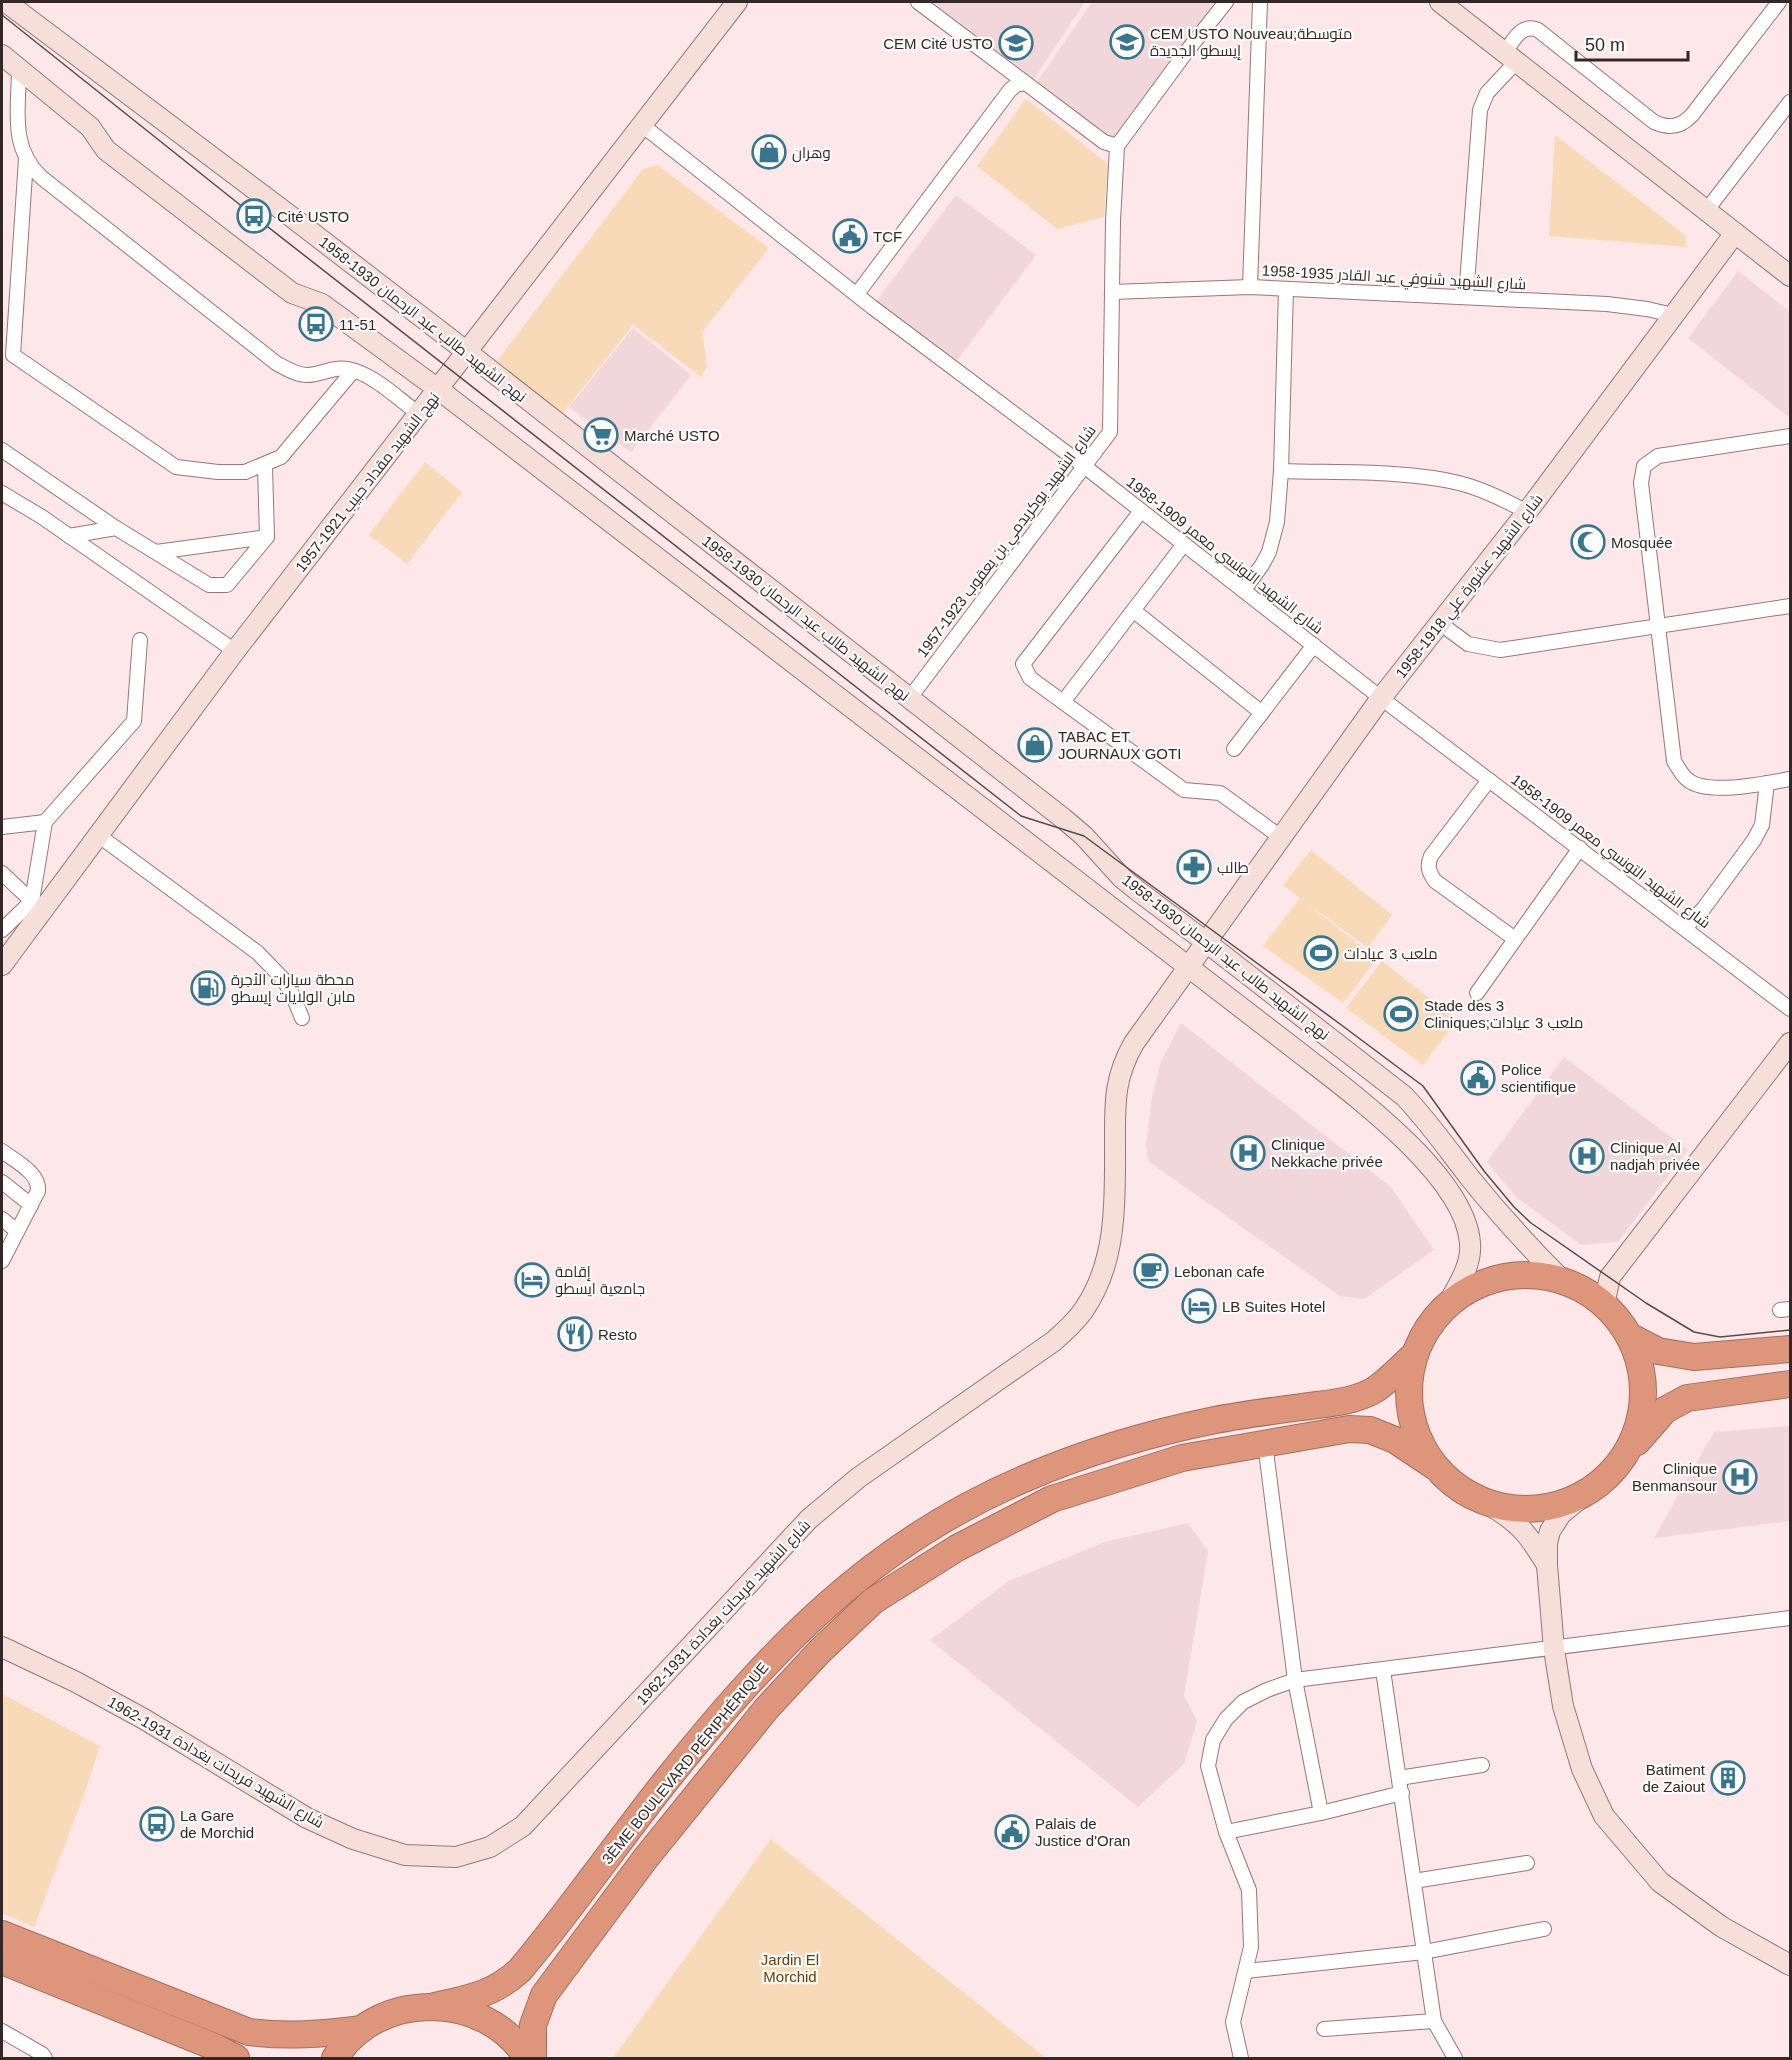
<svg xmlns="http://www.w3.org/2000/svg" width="1792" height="2060" viewBox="0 0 1792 2060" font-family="Helvetica,Cairo,sans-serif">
<rect width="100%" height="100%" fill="#fee7e9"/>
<g fill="#f1d7d9">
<path d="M917,2H1085L1031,84Z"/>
<path d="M1092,2H1221L1115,139L1036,83Z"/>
<path d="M956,195L1036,255L952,367L872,307Z"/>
<path d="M1738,271L1790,312V418L1688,338Z"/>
<path d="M633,328L691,375L631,452L569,407Z"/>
<path d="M1181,1023L1391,1187L1434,1250L1364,1299L1340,1296L1148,1161L1146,1146L1151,1102L1160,1064Z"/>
<path d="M1564,1057L1688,1150L1618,1242L1581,1245L1515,1196L1487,1162Z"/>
<path d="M1790,1426V1521L1654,1538L1714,1432Z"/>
<path d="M1188,1523L1208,1551L1184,1696L1197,1721L1184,1764L1138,1807L930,1640L1009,1581L1105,1542Z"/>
</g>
<g fill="#f8d9b8">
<path d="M1026,99L1108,164L1104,217L1057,229L977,166Z"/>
<path d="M1555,135L1685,235L1687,247L1549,236Z"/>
<path d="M657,165L769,248L702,332L707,367L701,377L633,325L561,415L495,364L643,169Z"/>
<path d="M425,462L462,492L407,564L369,535Z"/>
<path d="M1311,850L1392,915L1368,948L1304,901L1377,959L1343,1003L1263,946L1300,898L1283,885Z"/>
<path d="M1382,961L1457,1020L1423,1065L1346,1008Z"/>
<path d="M2,1694L100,1746L85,1792L34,1927L2,1913Z"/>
<path d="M771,1839L1046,2058H613Z"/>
</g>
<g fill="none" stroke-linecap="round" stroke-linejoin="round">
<defs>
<g id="street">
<path d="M918,2L1104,142L1117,146"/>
<path d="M1505,52C1514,40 1521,23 1538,30L1654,122C1669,129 1681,127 1692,115L1779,2"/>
<path d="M19,68C19,109 9,146 41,177L276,363C285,368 296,375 307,375C321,375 333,366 348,369C374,374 398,399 419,414"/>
<path d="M642,125L872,307L1084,466L1381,698L1790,1009"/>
<path d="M26,159L13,355L176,467L218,472H245L281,457L353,371"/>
<path d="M1706,211L1790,102"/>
<path d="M1250,287L1260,2"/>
<path d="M1112,292L1250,287L1607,304L1647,309L1673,315"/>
<path d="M857,294L1010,90L1016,85L1025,83"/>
<path d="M1466,297L1480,110L1487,93L1517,61"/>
<path d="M1790,436L1658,456L1644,466L1641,483L1674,761C1678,767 1682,776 1688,780C1708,796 1767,783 1790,779"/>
<path d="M2,450L116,528"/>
<path d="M1281,471C1337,473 1406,470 1459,483C1483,489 1505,500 1527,512"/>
<path d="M2,493L42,517L235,651"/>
<path d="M1141,511L1023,664L1030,678L1184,790L1220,793L1282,838"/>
<path d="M69,536L116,528L209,585H227L267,537L265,466"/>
<path d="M156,552L267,537"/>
<path d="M1244,590L1262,565L1269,552L1277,522L1281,471L1286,289"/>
<path d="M1134,611L1262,713"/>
<path d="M1441,624L1468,644L1500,650L1790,606"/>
<path d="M909,699L1110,432L1113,221L1117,146L1187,51L1226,2"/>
<path d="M1063,702L1184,544"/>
<path d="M1234,749L1314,645"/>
<path d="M1489,780L1431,856C1427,866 1428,871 1435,881L1515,939"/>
<path d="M2,827L45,822"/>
<path d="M98,835L258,953L284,980L294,998L302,1018"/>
<path d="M2,873L37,906"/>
<path d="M1685,928L1704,908L1754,840L1762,825L1767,783"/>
<path d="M2,930L32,901L45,822L134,721L140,640"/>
<path d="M1477,993L1580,848"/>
<path d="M2,1151C15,1161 40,1173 38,1191L2,1261"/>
<path d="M2,1182L31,1205"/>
<path d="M2,1219L17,1231"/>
<path d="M1780,1310L1790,1309"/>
<path d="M1265,1443L1295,1680L1321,1813"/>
<path d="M1383,1670L1434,2021L1455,2058"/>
<path d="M1399,1778L1482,1765"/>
<path d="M1226,1832L1321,1813L1402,1793"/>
<path d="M1414,1881L1527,1863"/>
<path d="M1246,1971L1424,1952L1544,1929"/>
<path d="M1324,2029L1434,2021"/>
<path d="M2,2031L42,2054L45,2058"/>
<path d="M1241,2058L1233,2022L1251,1947L1249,1890L1226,1832L1208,1766L1213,1740L1226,1719L1243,1702L1267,1690L1295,1680L1790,1618"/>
</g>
<g id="secondary">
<path d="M6,2L293,218L467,352L1064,819L1084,836L1122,878L1138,891L1206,942L1404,1096C1429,1122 1448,1150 1470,1178C1499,1214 1530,1248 1563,1281"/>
<path d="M1440,2L1790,276"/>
<path d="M2,55L90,127L106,150L292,293L322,304L438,389L1291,1046C1343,1087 1465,1173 1470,1243C1472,1264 1459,1284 1449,1302"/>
<path d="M2,965L235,651L737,2"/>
<path d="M1604,1305L1610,1277L1790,1043"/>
<path d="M1588,1492L1561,1514L1550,1531L1547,1543V1565L1554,1649L1563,1706L1582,1769L1604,1816L1660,1882L1722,1927L1790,1965"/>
<path d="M1487,1503C1520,1524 1527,1532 1547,1565"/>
<path d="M2,1647L76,1682L144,1719L307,1818L353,1839L405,1855L456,1857L490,1847L523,1826L809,1519L858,1478L1054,1341C1065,1331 1077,1321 1085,1308C1118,1259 1115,1197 1115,1140C1115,1102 1114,1078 1134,1043L1381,698L1527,512L1735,233"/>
</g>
<g id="highway">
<circle cx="1526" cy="1392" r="117"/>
<path d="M1629,1336L1658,1351L1694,1357L1790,1349"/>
<path d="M1637,1442L1665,1410L1687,1398L1790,1384"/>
<path d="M2,1934L249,2032C289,2037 322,2034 362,2029"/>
<path d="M2,1961L215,2047L236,2058"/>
<path d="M435,2006C469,1998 493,1995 520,1970C572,1908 618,1841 669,1777C771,1650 872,1543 1026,1478C1086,1452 1151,1433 1215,1420C1246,1414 1279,1410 1310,1406C1332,1403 1357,1401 1376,1389C1389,1380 1402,1366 1414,1355"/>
<path d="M335,2058C376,1990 485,1990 527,2058"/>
<path d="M533,2058V2025L544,1995L645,1859L767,1708L820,1651L873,1601L957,1548L1052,1499L1182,1458L1349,1429L1370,1430L1395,1440L1434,1466"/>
</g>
</defs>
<use href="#street" stroke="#977679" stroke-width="16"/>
<use href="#secondary" stroke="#977679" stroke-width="22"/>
<use href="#highway" stroke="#a26e5f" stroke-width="28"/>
<use href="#street" stroke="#fff" stroke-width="14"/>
<use href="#secondary" stroke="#f5dfd8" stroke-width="20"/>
<use href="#highway" stroke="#dd957c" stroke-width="26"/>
<path stroke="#58494b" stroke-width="1.5" d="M2,15L254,216L1021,816L1084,836L1340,1024L1423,1086L1484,1171L1514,1207L1531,1223L1646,1303L1694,1332L1720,1337L1790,1330"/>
</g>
<defs>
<symbol id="school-ring" viewBox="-11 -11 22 22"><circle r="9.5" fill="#fbfbfb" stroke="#39768d" stroke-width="1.5"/><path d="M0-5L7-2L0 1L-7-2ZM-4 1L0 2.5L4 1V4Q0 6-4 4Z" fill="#39768d"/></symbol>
<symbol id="shop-ring" viewBox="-11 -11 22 22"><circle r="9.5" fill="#fbfbfb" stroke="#39768d" stroke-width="1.5"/><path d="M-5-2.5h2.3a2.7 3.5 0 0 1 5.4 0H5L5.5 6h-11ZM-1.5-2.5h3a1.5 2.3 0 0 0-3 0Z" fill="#39768d"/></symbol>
<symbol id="bus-ring" viewBox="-11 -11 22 22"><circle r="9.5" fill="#fbfbfb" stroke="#39768d" stroke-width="1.5"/><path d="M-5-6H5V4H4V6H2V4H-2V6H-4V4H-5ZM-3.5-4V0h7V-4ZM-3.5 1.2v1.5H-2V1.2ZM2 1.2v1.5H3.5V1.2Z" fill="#39768d"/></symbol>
<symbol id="civic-ring" viewBox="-11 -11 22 22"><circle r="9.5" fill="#fbfbfb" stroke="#39768d" stroke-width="1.5"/><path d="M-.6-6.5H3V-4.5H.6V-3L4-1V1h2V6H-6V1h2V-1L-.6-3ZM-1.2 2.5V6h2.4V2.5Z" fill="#39768d"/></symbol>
<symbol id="supermarket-ring" viewBox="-11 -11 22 22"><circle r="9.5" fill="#fbfbfb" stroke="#39768d" stroke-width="1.5"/><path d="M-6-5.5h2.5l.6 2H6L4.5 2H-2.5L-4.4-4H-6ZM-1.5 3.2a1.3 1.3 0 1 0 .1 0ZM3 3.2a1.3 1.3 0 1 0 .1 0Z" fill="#39768d"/></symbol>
<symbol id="mosque-ring" viewBox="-11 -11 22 22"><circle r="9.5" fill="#fbfbfb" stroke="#39768d" stroke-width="1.5"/><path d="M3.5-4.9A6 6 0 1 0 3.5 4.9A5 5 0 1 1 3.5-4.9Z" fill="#39768d"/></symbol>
<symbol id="pharmacy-ring" viewBox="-11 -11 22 22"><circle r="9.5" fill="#fbfbfb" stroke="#39768d" stroke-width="1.5"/><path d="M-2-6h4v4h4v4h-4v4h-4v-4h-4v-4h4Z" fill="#39768d"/></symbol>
<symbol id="stadium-ring" viewBox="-11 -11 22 22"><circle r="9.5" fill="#fbfbfb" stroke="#39768d" stroke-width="1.5"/><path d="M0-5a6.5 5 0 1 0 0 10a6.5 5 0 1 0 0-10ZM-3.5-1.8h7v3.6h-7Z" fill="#39768d"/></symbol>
<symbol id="fuel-ring" viewBox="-11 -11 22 22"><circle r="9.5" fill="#fbfbfb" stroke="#39768d" stroke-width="1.5"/><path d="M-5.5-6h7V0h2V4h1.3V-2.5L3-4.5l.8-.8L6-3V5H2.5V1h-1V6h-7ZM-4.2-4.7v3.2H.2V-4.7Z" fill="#39768d"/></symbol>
<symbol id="hospital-ring" viewBox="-11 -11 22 22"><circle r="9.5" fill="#fbfbfb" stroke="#39768d" stroke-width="1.5"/><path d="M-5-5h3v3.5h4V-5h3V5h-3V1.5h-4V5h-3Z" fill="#39768d"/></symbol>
<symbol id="cafe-ring" viewBox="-11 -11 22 22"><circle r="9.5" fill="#fbfbfb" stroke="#39768d" stroke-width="1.5"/><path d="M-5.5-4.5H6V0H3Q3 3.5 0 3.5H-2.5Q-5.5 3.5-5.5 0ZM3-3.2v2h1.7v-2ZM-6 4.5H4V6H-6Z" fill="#39768d"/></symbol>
<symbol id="hotel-ring" viewBox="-11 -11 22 22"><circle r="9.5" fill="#fbfbfb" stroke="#39768d" stroke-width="1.5"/><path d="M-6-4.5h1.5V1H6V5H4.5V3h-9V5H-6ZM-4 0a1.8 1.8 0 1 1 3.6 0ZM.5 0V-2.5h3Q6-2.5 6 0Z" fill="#39768d"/></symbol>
<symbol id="restaurant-ring" viewBox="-11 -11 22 22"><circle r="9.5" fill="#fbfbfb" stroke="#39768d" stroke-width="1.5"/><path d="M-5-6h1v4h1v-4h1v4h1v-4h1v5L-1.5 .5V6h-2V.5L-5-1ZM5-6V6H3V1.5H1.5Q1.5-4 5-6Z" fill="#39768d"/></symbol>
<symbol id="building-ring" viewBox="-11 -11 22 22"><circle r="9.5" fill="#fbfbfb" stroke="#39768d" stroke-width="1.5"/><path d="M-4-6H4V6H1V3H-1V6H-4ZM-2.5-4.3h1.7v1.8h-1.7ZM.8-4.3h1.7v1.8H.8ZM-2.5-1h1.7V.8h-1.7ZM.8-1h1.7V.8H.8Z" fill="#39768d"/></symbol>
</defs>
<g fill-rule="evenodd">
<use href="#school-ring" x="1108" y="23" width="38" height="38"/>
<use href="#school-ring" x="997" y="24" width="38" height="38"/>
<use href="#shop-ring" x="750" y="133" width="38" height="38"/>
<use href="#bus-ring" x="235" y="197" width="38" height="38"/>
<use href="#civic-ring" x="831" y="217" width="38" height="38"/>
<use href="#bus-ring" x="297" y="305" width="38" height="38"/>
<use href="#supermarket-ring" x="582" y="416" width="38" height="38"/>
<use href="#mosque-ring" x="1569" y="523" width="38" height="38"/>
<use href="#shop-ring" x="1016" y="726" width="38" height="38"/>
<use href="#pharmacy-ring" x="1175" y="848" width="38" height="38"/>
<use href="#stadium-ring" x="1302" y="934" width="38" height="38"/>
<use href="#fuel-ring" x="189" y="969" width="38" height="38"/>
<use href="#stadium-ring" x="1382" y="995" width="38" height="38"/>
<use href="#civic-ring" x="1459" y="1059" width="38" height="38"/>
<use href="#hospital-ring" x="1229" y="1134" width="38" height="38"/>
<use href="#hospital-ring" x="1568" y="1137" width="38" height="38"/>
<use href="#cafe-ring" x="1132" y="1252" width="38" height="38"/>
<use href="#hotel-ring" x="513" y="1261" width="38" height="38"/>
<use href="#hotel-ring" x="1180" y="1287" width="38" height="38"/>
<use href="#restaurant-ring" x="556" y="1315" width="38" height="38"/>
<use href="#hospital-ring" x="1721" y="1458" width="38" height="38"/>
<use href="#building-ring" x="1709" y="1759" width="38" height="38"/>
<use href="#bus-ring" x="138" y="1805" width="38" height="38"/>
<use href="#civic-ring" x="993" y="1813" width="38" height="38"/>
</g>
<g text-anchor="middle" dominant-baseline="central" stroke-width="4.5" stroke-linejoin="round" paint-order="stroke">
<g font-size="15" fill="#342728" stroke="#fbfbfb" text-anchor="start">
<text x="1150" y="33">CEM USTO Nouveau;متوسطة<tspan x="1150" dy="17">إيسطو الجديدة</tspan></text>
<text x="993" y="43" text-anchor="end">CEM Cité USTO</text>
<text x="792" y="152">وهران</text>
<text x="277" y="216">Cité USTO</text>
<text x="873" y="236">TCF</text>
<text x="339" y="324">11-51</text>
<text x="624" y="435">Marché USTO</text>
<text x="1611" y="542">Mosquée</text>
<text x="1058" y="736">TABAC ET<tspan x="1058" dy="17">JOURNAUX GOTI</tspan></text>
<text x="1217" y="867">طالب</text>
<text x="1344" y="953">ملعب 3 عيادات</text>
<text x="231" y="979">محطة سيارات الأجرة<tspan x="231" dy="17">مابن الولايات إيسطو</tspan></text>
<text x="1424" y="1005">Stade des 3<tspan x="1424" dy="17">Cliniques;ملعب 3 عيادات</tspan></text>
<text x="1501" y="1069">Police<tspan x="1501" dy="17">scientifique</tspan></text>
<text x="1271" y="1144">Clinique<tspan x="1271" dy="17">Nekkache privée</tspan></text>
<text x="1610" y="1147">Clinique Al<tspan x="1610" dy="17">nadjah privée</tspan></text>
<text x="555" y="1271">إقامة<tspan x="555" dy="17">جامعية ايسطو</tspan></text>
<text x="1174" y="1271">Lebonan cafe</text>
<text x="1222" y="1306">LB Suites Hotel</text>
<text x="598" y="1334">Resto</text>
<text x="1717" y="1468" text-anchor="end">Clinique<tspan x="1717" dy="17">Benmansour</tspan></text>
<text x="1705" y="1769" text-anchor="end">Batiment<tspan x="1705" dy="17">de Zaiout</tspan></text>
<text x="180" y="1815">La Gare<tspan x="180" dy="17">de Morchid</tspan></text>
<text x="1035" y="1823">Palais de<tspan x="1035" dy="17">Justice d'Oran</tspan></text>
</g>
<g font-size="15" fill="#342728" stroke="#fbfbfb">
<text transform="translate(1394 277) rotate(3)">شارع الشهيد شنوفي عبد القادر 1935-1958</text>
<text transform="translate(423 319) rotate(38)">نهج الشهيد طالب عبد الرحمان 1930-1958</text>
<text transform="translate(367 482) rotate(-52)">نهج الشهيد مقداد حبيب 1921-1957</text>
<text transform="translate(1006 541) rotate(-53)">شارع الشهيد بوكريدمي بن يعقوب 1923-1957</text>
<text transform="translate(1225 555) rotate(38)">شارع الشهيد التونسي معمر 1909-1958</text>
<text transform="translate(1469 586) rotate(-52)">شارع الشهيد عشورة علي 1918-1958</text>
<text transform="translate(806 618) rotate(38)">نهج الشهيد طالب عبد الرحمان 1930-1958</text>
<text transform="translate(1611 851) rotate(37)">شارع الشهيد التونسي معمر 1909-1958</text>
<text transform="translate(1226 957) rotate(38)">نهج الشهيد طالب عبد الرحمان 1930-1958</text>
<text transform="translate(723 1612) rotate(-47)">شارع الشهيد فريحات بغدادة 1931-1962</text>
<text transform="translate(216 1762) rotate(30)">شارع الشهيد فريحات بغدادة 1931-1962</text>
<text transform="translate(685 1763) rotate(-51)">3ÈME BOULEVARD PÉRIPHÉRIQUE</text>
</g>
<g font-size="15" fill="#694002" stroke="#fbfbfb">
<text x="790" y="1959">Jardin El<tspan x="790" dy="17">Morchid</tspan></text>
</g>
</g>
<rect width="1792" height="2060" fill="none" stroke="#342728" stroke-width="6"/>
<path d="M1576 51v9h112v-9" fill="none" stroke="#342728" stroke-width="3"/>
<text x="1585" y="51" font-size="18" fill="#342728" stroke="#fbfbfb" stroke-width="4.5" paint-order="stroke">50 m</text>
</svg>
